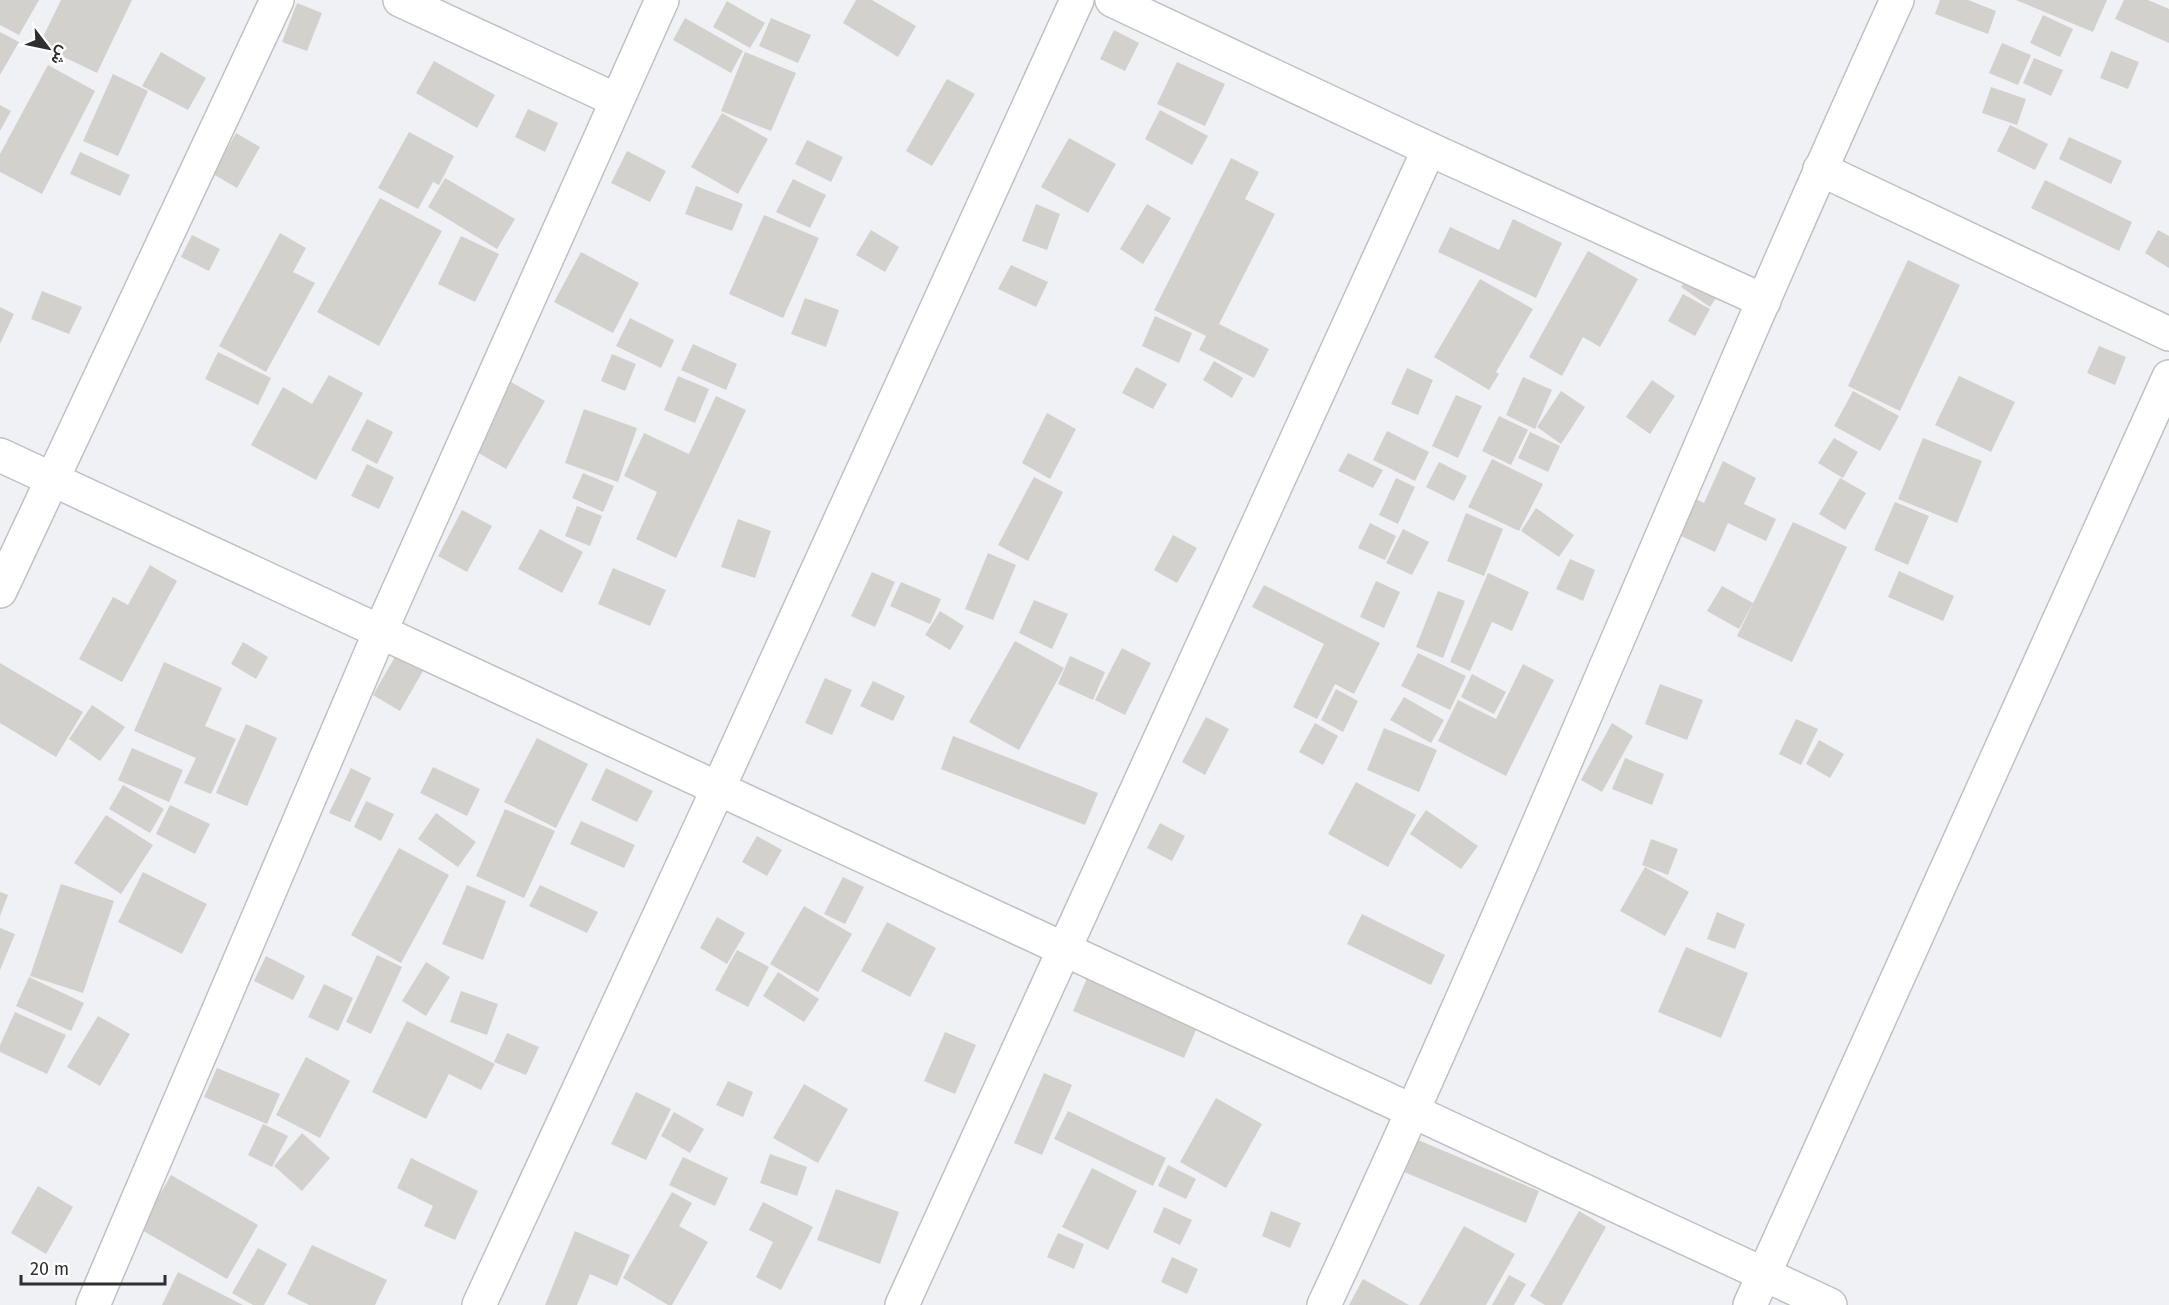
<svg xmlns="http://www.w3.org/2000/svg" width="2169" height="1305" viewBox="0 0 2169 1305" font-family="'Fira Sans',Vazirmatn,sans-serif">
<rect width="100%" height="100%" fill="#f0f1f4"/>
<g fill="#d2d1ce">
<path d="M0,0H39L19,35L0,25Z"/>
<path d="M61,0H132L97,73L39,45Z"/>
<path d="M856,0H872L916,26L898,57L843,23Z"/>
<path d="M1940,0H1968L1996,11L1988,34L1935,14Z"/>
<path d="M2016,0H2107L2093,32Z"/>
<path d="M2124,0H2148L2169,9V43L2115,19Z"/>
<path d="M727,1L765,23L750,48L713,27Z"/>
<path d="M297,3L322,13L307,51L282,42Z"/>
<path d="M2043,15L2073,29L2060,57L2030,43Z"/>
<path d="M685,18L743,51L731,73L673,40Z"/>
<path d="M771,18L811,35L798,63L759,46Z"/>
<path d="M1114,30L1139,43L1125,71L1100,59Z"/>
<path d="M0,32L19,42L0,75Z"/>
<path d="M2002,43L2031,55L2018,85L1989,73Z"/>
<path d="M2111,51L2139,62L2128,89L2100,78Z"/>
<path d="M161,52L206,78L188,110L142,86Z"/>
<path d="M745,52L796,73L771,131L721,111Z"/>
<path d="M2034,58L2063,70L2051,96L2023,83Z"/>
<path d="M434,61L495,95L477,128L416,93Z"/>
<path d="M1177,62L1225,84L1205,126L1157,104Z"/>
<path d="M48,65L95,91L42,194L0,172V154Z"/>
<path d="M113,74L148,91L118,156L83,141Z"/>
<path d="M947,79L975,94L932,166L906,151Z"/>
<path d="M1991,87L2026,99L2017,125L1982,113Z"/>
<path d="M0,105L11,111L0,131Z"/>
<path d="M528,109L558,123L545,152L515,137Z"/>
<path d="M1160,110L1208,136L1192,165L1145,139Z"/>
<path d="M722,113L768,139L738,194L691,167Z"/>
<path d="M2010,125L2048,144L2035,170L1997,151Z"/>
<path d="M409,132L454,156L439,185L433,182L418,209L378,188Z"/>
<path d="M236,133L260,147L237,188L213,174Z"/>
<path d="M2069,137L2122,161L2111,184L2059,159Z"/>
<path d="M1069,138L1116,164L1088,213L1041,187Z"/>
<path d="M807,140L843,157L831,182L795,164Z"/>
<path d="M627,151L666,171L650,202L611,183Z"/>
<path d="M80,152L130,175L120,196L70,174Z"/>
<path d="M1231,158L1259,172L1245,199L1275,214L1219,324L1269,349L1254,378L1199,350L1206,336L1154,310Z"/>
<path d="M445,178L515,219L497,249L428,207Z"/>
<path d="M793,179L826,195L810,228L776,212Z"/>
<path d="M2045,180L2132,222L2119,251L2031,208Z"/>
<path d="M696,186L743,204L732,231L685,214Z"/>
<path d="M380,198L442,231L379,346L317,312Z"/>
<path d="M1036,204L1060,214L1047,250L1022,241Z"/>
<path d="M1147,204L1171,218L1143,264L1120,249Z"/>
<path d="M764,215L819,238L783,318L729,294Z"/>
<path d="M1513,219L1562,243L1536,298L1438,252L1450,227L1499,250Z"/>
<path d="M871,230L899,247L885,272L856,255Z"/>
<path d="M2158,230L2169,236V268L2145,253Z"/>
<path d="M280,233L306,248L293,272L315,283L266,372L219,346Z"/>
<path d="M192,235L220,249L209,271L181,257Z"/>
<path d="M461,236L499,254L475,302L438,284Z"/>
<path d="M1588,251L1638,279L1600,347L1583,337L1562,376L1529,357Z"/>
<path d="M581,252L639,283L613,333L554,302Z"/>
<path d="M1908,260L1960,285L1900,411L1848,386Z"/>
<path d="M1011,265L1048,282L1036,307L998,289Z"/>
<path d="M1695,268L1723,287L1710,307L1681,287Z"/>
<path d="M1480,279L1533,309L1496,372L1499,374L1489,390L1434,357Z"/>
<path d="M42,291L82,307L69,334L31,319Z"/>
<path d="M1683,294L1710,309L1695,336L1668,321Z"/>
<path d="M805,298L839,310L826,347L791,334Z"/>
<path d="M0,307L14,314L0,344Z"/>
<path d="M1155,316L1192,333L1179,363L1142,346Z"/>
<path d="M630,318L674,340L661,368L616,346Z"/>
<path d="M693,344L737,364L726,390L681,370Z"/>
<path d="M2099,346L2126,357L2115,385L2087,373Z"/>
<path d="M218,352L271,378L258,405L205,379Z"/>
<path d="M612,354L636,364L625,391L601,381Z"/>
<path d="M1214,361L1243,378L1232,398L1203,380Z"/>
<path d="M1136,367L1167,384L1153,409L1122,393Z"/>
<path d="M1407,368L1433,380L1418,415L1391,404Z"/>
<path d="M329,375L363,393L316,480L251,445L283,387L312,404Z"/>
<path d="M678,376L709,389L695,423L664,410Z"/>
<path d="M1959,376L2015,402L1991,452L1935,425Z"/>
<path d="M1523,377L1552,390L1535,429L1506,415Z"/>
<path d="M1652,380L1675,396L1650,434L1626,417Z"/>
<path d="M509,381L545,401L506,469L470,448Z"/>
<path d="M1561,391L1585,407L1561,444L1537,427Z"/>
<path d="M1853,391L1899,416L1880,451L1834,426Z"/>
<path d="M1456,395L1482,406L1458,458L1432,446Z"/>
<path d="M716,396L746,410L676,558L636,539L657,492L624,476L644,433L689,454Z"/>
<path d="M584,409L637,428L618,482L565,463Z"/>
<path d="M1047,413L1076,429L1050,479L1022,463Z"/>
<path d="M1499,416L1528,430L1511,465L1482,451Z"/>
<path d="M367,419L393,432L377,464L351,450Z"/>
<path d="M1387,431L1429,452L1415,481L1373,460Z"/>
<path d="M1530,432L1560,446L1548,472L1518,458Z"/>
<path d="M1834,438L1858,452L1843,478L1818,463Z"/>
<path d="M1923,438L1982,461L1957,523L1898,499Z"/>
<path d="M1348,453L1383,470L1373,488L1338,471Z"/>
<path d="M1492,459L1543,484L1519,531L1468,507Z"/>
<path d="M1723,461L1756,478L1744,504L1776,519L1766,541L1728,523L1715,552L1675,533L1692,497L1704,503Z"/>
<path d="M1439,462L1467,476L1454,501L1426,487Z"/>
<path d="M367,464L394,477L379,509L351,496Z"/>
<path d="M583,473L614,486L603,512L572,498Z"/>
<path d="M1034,477L1063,492L1028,561L998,545Z"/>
<path d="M1396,478L1415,487L1398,524L1379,515Z"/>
<path d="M1840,478L1866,493L1845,530L1819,514Z"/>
<path d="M1895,502L1929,516L1908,565L1874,550Z"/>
<path d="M577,506L602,516L590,546L565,536Z"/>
<path d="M1536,508L1574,535L1559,557L1521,531Z"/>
<path d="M462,510L492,526L467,572L438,556Z"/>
<path d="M1466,513L1503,529L1484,576L1447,561Z"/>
<path d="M738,519L771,531L755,578L721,567Z"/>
<path d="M1793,522L1847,547L1792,662L1737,636Z"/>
<path d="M1370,523L1396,536L1385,560L1358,548Z"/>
<path d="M540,529L583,552L562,593L518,569Z"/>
<path d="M1403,529L1429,542L1412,575L1386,563Z"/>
<path d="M1173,535L1197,548L1177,583L1154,570Z"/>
<path d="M988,553L1016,565L993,620L965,609Z"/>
<path d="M1570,559L1595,570L1583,601L1556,589Z"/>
<path d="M150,565L177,581L122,682L79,659L113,597L128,605Z"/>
<path d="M613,568L666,590L650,626L598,604Z"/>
<path d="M1899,571L1954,596L1943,621L1888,597Z"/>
<path d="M872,572L895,582L875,627L851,616Z"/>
<path d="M1488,573L1529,592L1512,631L1492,622L1470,671L1450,662Z"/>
<path d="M1376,581L1400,592L1384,628L1360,617Z"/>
<path d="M901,582L941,599L930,624L890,606Z"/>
<path d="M1264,585L1380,643L1354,694L1335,684L1317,719L1293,707L1324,644L1252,607Z"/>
<path d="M1722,586L1753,603L1739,629L1707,611Z"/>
<path d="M1438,591L1465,601L1443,658L1416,647Z"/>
<path d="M1034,600L1068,614L1052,649L1019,633Z"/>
<path d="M940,611L964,626L950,650L925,635Z"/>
<path d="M1015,641L1064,668L1019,750L969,722Z"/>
<path d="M243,642L268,657L256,679L231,664Z"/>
<path d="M1122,648L1151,663L1125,715L1095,700Z"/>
<path d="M1418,653L1466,676L1450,710L1401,686Z"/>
<path d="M396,655L423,671L400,711L373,695Z"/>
<path d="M1070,656L1105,672L1093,700L1058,684Z"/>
<path d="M164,662L222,688L205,726L236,739L211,794L184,783L196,758L134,731Z"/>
<path d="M0,663L83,712L56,757L0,723Z"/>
<path d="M1523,664L1554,680L1506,776L1438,741L1458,700L1496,719Z"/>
<path d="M1472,674L1506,692L1494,714L1461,697Z"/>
<path d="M825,678L852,690L832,735L805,723Z"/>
<path d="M873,681L905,696L893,721L860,706Z"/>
<path d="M1660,684L1703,700L1687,740L1645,724Z"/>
<path d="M1336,689L1358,701L1343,732L1321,720Z"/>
<path d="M1404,697L1444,720L1431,743L1390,720Z"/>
<path d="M92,705L125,727L100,761L69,739Z"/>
<path d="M1206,717L1229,729L1205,775L1182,762Z"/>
<path d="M1796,719L1818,729L1801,765L1779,754Z"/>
<path d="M1315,723L1338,736L1323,765L1299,752Z"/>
<path d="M1612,723L1633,736L1602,792L1581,780Z"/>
<path d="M246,724L277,738L247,806L216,793Z"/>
<path d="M1384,728L1437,750L1419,792L1367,770Z"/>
<path d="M953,736L1098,793L1085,825L941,769Z"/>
<path d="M537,738L588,764L556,828L504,802Z"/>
<path d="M1819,740L1844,754L1830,778L1806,764Z"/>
<path d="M132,748L183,770L169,802L118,780Z"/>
<path d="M1625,758L1664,774L1652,805L1612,789Z"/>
<path d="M433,767L480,789L467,816L420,793Z"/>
<path d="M351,768L371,778L350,822L329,813Z"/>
<path d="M606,768L653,791L637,822L591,800Z"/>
<path d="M1356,782L1416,815L1388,867L1328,834Z"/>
<path d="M123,785L164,809L150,833L109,809Z"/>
<path d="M366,801L394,814L381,841L354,827Z"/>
<path d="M170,805L210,824L195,854L156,834Z"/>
<path d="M505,809L555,831L524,898L476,876Z"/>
<path d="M1426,810L1478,846L1461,869L1410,834Z"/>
<path d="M436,813L476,842L458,867L418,839Z"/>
<path d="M106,815L153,845L121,894L74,863Z"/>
<path d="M581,821L635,845L624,868L570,844Z"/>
<path d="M1160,823L1185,836L1172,861L1147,848Z"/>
<path d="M757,836L782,850L767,876L742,862Z"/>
<path d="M1651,839L1678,849L1668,875L1642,865Z"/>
<path d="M399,848L449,875L401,963L351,935Z"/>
<path d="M1645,867L1689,892L1665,936L1620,911Z"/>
<path d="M143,872L207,904L182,954L118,922Z"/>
<path d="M843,877L864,887L845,924L824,914Z"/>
<path d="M61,884L114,901L83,993L30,976Z"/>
<path d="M467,885L506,901L483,960L442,944Z"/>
<path d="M540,885L598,912L587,933L529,906Z"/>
<path d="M0,892L8,895L0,916Z"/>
<path d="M804,906L852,934L818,992L770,964Z"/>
<path d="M1717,912L1745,924L1735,949L1707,939Z"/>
<path d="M1362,914L1445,955L1431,985L1347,944Z"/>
<path d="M717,917L745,933L727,964L700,948Z"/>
<path d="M887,922L936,948L910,997L861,971Z"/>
<path d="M0,928L15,934L0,970Z"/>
<path d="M1686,947L1748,973L1721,1038L1658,1012Z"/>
<path d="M737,950L769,967L748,1007L715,990Z"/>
<path d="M377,955L402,967L371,1034L346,1022Z"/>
<path d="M266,956L305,976L293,1000L254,981Z"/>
<path d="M426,962L450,977L426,1016L402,1001Z"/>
<path d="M1090,971L1205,1009L1184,1058L1073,1011Z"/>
<path d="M778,972L819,999L804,1022L763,996Z"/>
<path d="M29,977L84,1003L71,1031L16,1006Z"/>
<path d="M324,984L353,998L338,1031L308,1017Z"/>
<path d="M461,991L498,1004L487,1035L450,1022Z"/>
<path d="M15,1012L66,1035L47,1074L0,1052V1045Z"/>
<path d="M98,1016L130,1034L100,1086L67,1067Z"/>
<path d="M407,1021L495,1064L481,1090L449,1074L426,1119L372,1092Z"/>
<path d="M945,1032L976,1045L955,1094L924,1081Z"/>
<path d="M507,1033L539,1047L526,1075L494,1062Z"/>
<path d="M306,1057L350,1081L320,1138L276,1115Z"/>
<path d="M217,1068L280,1094L267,1124L204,1097Z"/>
<path d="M1044,1073L1072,1085L1042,1155L1014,1143Z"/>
<path d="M728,1081L753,1092L743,1117L716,1105Z"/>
<path d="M804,1084L848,1109L818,1163L773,1138Z"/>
<path d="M636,1092L671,1109L646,1160L611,1144Z"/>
<path d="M1216,1098L1262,1124L1226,1188L1180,1162Z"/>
<path d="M1068,1111L1166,1158L1153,1186L1054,1139Z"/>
<path d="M674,1112L704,1129L690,1153L661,1136Z"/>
<path d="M263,1124L288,1136L272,1167L248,1155Z"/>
<path d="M302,1133L330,1158L302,1191L274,1166Z"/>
<path d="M1418,1140L1539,1191L1526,1223L1404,1172Z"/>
<path d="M770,1154L807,1167L797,1196L760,1183Z"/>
<path d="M683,1157L728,1178L715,1206L669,1185Z"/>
<path d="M411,1158L478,1191L455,1240L424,1226L433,1206L397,1188Z"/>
<path d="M1168,1165L1196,1179L1186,1199L1158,1186Z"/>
<path d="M1092,1168L1137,1191L1108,1250L1062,1227Z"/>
<path d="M171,1175L258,1225L227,1279L140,1229Z"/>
<path d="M38,1186L73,1207L46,1254L11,1233Z"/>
<path d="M836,1189L899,1212L880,1264L817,1240Z"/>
<path d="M672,1192L692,1203L679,1226L708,1242L672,1305H668L623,1278Z"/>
<path d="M763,1202L813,1227L781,1290L756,1277L773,1242L749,1230Z"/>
<path d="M1164,1207L1192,1220L1180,1245L1153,1232Z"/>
<path d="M1271,1211L1301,1223L1290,1248L1262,1236Z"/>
<path d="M1579,1211L1606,1227L1562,1305H1545L1530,1296Z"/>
<path d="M1464,1226L1515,1254L1486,1305H1419Z"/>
<path d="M575,1231L630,1255L617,1286L590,1274L577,1305H545Z"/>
<path d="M1058,1233L1084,1244L1074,1269L1047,1257Z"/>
<path d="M312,1245L387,1280L375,1305H309L287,1294Z"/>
<path d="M258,1248L287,1264L264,1305H253L232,1293Z"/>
<path d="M1172,1257L1198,1269L1187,1294L1161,1282Z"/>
<path d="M178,1272L243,1305H162Z"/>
<path d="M1509,1275L1526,1284L1514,1305H1492Z"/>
<path d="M1363,1279L1409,1305H1349Z"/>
</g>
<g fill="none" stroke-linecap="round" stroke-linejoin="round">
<defs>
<g id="minor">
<path d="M400,0L616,100"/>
<path d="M1112,0L1429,149L1764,301"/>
<path d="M1820,169L2169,334"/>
<path d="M0,455L1830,1305"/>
<path d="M0,591L277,0"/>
<path d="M93,1305L380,632L662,0"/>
<path d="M479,1305L718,789L1077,0"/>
<path d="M902,1305L1429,149"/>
<path d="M1324,1305C1525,874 1700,432 1897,0"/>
<path d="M1750,1305L2169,377"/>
</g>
</defs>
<use href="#minor" stroke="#c1c1c4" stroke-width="36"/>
<use href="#minor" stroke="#fff" stroke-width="33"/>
</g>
<g transform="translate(48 48) rotate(122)" stroke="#ffffff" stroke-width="4.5" paint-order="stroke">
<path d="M0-4.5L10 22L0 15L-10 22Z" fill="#2f2f30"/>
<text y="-9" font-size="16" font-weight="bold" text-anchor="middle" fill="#2f2f30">ش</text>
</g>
<path d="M21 1275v9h144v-9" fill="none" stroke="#2f2f30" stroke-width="3"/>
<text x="30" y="1275" font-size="18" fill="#2f2f30" stroke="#ffffff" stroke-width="4.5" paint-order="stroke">20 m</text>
</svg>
